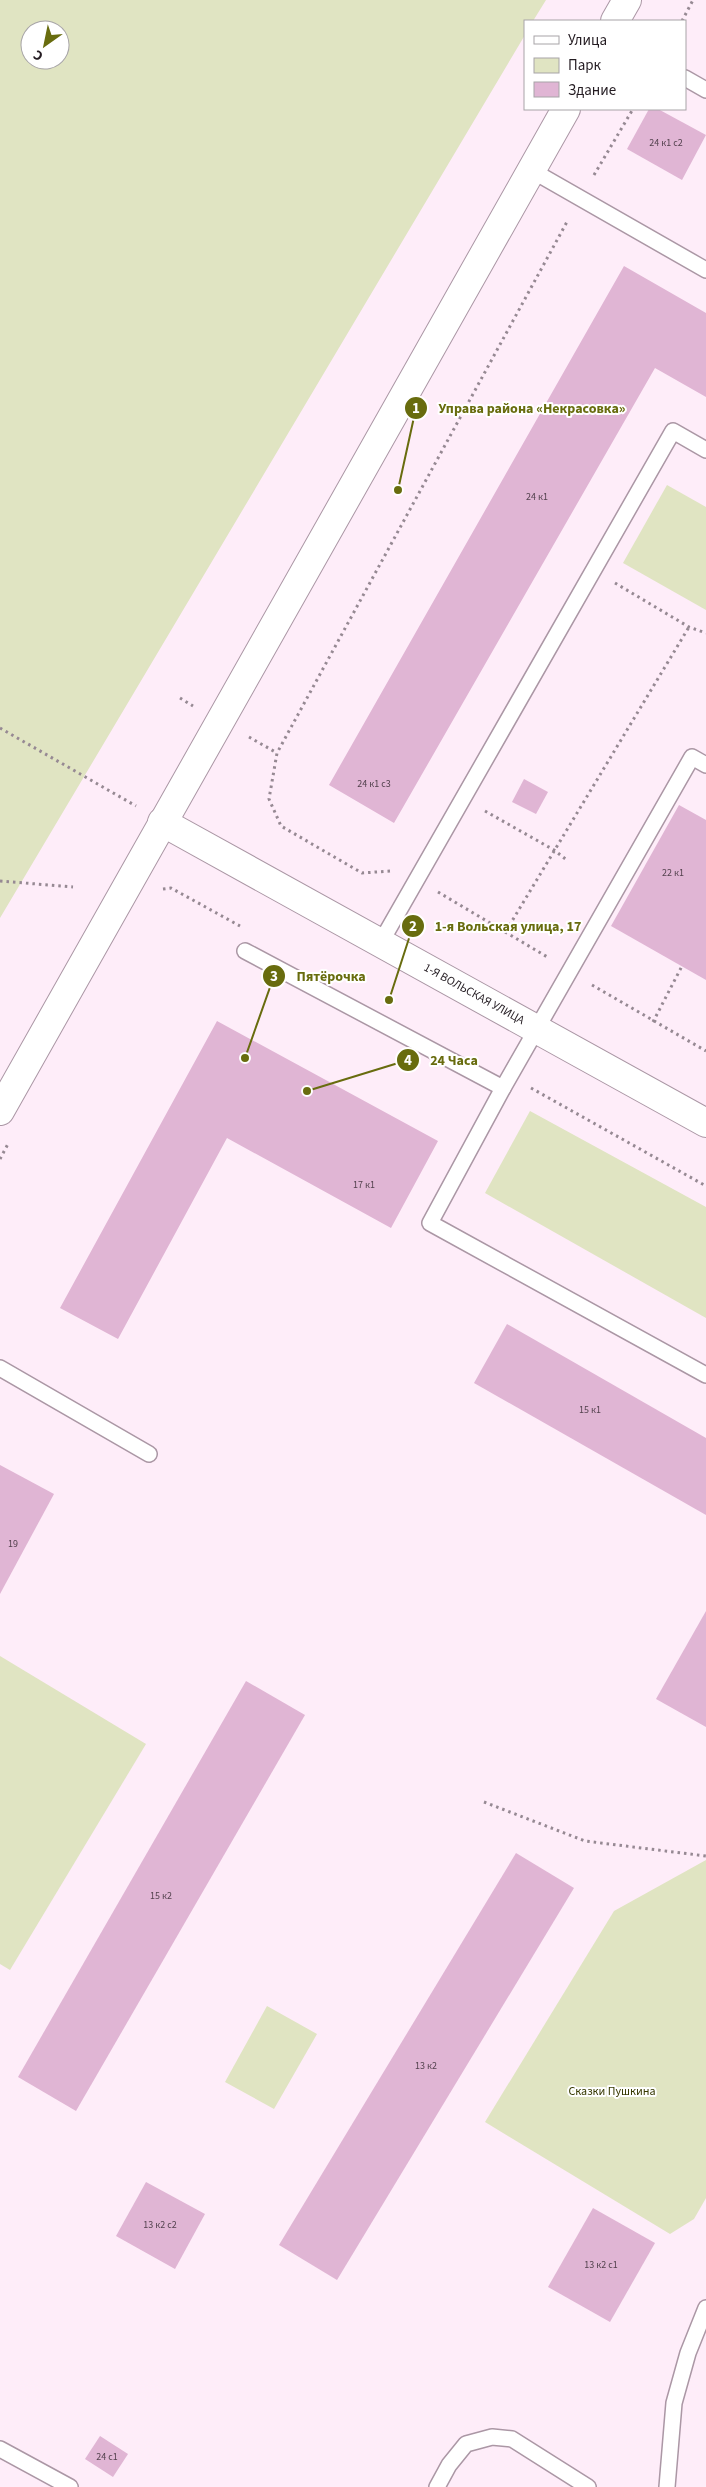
<svg xmlns="http://www.w3.org/2000/svg" width="706" height="2487" viewBox="0 0 706 2487" font-family="'Source Sans 3',sans-serif">
<rect width="100%" height="100%" fill="#feedf9"/>
<g fill="#e0e4c2" fill-rule="evenodd">
<path d="M0,0H546L533,21H525V35L0,918ZM30,30H60V60H30Z"/>
<path d="M667,485L706,507V610L623,563Z"/>
<path d="M530,1111L706,1207V1318L485,1193Z"/>
<path d="M0,1656L146,1744L10,1970L0,1964Z"/>
<path d="M706,1860V2198L694,2219L670,2234L485,2122L614,1911Z"/>
<path d="M267,2006L317,2034L274,2109L225,2082Z"/>
</g>
<g fill="#e0b5d4">
<path d="M649,109H658L706,135L682,180L627,149Z"/>
<path d="M624,266L706,313V397L655,368L394,823L329,785Z"/>
<path d="M524,779L548,792L536,814L512,802Z"/>
<path d="M679,805L706,820V980L611,926Z"/>
<path d="M217,1021L438,1141L391,1228L227,1138L118,1339L60,1308Z"/>
<path d="M507,1324L706,1438V1515L474,1383Z"/>
<path d="M0,1465L54,1494L0,1594Z"/>
<path d="M706,1611V1727L656,1699Z"/>
<path d="M246,1681L305,1715L76,2111L18,2077Z"/>
<path d="M516,1853L574,1888L337,2280L279,2245Z"/>
<path d="M146,2182L205,2214L175,2269L116,2236Z"/>
<path d="M593,2208L655,2243L610,2322L548,2287Z"/>
<path d="M100,2436L128,2454L113,2477L85,2459Z"/>
</g>
<g fill="none" stroke-linecap="round" stroke-linejoin="round">
<defs>
<g id="lane">
<path d="M685,78L706,90"/>
<path d="M531,170L706,270"/>
<path d="M381,942L673,431L706,450"/>
<path d="M245,951L503,1088L692,757L706,765"/>
<path d="M503,1088L430,1223L706,1375"/>
<path d="M0,1368L149,1454"/>
<path d="M0,2449L70,2487"/>
<path d="M437,2487L449,2465L466,2444L492,2437L512,2439L588,2487"/>
<path d="M667,2487L674,2403L688,2353L706,2308"/>
</g>
<g id="secondary">
<path d="M615,21L627,0"/>
<path d="M162,822L706,1123"/>
<path d="M0,1111L566,109"/>
</g>
</defs>
<use href="#lane" stroke="#ab97a5" stroke-width="18"/>
<use href="#secondary" stroke="#ab97a5" stroke-width="30"/>
<g stroke="#968993" stroke-width="3" stroke-dasharray="2.5 4" stroke-linecap="butt">
<path d="M682,21L693,0"/>
<path d="M594,175L633,109"/>
<path d="M615,583L689,627L706,633"/>
<path d="M180,698L193,706"/>
<path d="M0,728L136,806"/>
<path d="M249,737L277,753"/>
<path d="M485,811L554,850L568,861"/>
<path d="M390,871L362,873L281,826L269,799L277,753L568,220"/>
<path d="M0,881L73,887"/>
<path d="M163,889L171,888L240,926"/>
<path d="M438,892L549,958"/>
<path d="M506,931L689,627"/>
<path d="M592,985L706,1051"/>
<path d="M653,1022L682,966"/>
<path d="M531,1088L706,1186"/>
<path d="M0,1159L9,1142"/>
<path d="M484,1802L585,1841L706,1856"/>
</g>
<use href="#lane" stroke="#fff" stroke-width="15"/>
<use href="#secondary" stroke="#fff" stroke-width="28"/>
</g>
<g text-anchor="middle" dominant-baseline="central" stroke-width="4" stroke-linejoin="round" paint-order="stroke">
<g font-size="10" fill="#53424e">
<text x="666" y="143">24 к1 с2</text>
<text x="537" y="497">24 к1</text>
<text x="374" y="784">24 к1 с3</text>
<text x="673" y="873">22 к1</text>
<text x="364" y="1185">17 к1</text>
<text x="590" y="1410">15 к1</text>
<text x="13" y="1544">19</text>
<text x="161" y="1896">15 к2</text>
<text x="426" y="2066">13 к2</text>
<text x="160" y="2225">13 к2 с2</text>
<text x="601" y="2265">13 к2 с1</text>
<text x="107" y="2457">24 с1</text>
</g>
<g font-size="12" fill="#241c22" stroke="#fff">
<text transform="translate(474 994) rotate(29)">1-Я ВОЛЬСКАЯ УЛИЦА</text>
</g>
<g font-size="12" fill="#363800" stroke="#fff">
<text x="612" y="2091">Сказки Пушкина</text>
</g>
</g>
<path fill="none" stroke="#686c0e" stroke-width="2" d="M398 490L416 408M389 1000L413 926M245 1058L274 976M307 1091L408 1060"/>
<g fill="#686c0e" stroke="#fff" stroke-width="2">
<circle cx="398" cy="490" r="5"/>
<circle cx="389" cy="1000" r="5"/>
<circle cx="245" cy="1058" r="5"/>
<circle cx="307" cy="1091" r="5"/>
<circle cx="416" cy="408" r="12"/>
<circle cx="413" cy="926" r="12"/>
<circle cx="274" cy="976" r="12"/>
<circle cx="408" cy="1060" r="12"/>
</g>
<g font-size="15" text-anchor="middle" font-weight="bold" fill="#fff">
<text x="416" y="413">1</text>
<text x="413" y="931">2</text>
<text x="274" y="981">3</text>
<text x="408" y="1065">4</text>
</g>
<g font-size="14" text-anchor="middle" font-weight="bold" fill="#686c0e" stroke="#fff" stroke-width="4" stroke-linejoin="round" paint-order="stroke">
<text x="532" y="413">Управа района «Некрасовка»</text>
<text x="508" y="931">1-я Вольская улица, 17</text>
<text x="331" y="981">Пятёрочка</text>
<text x="454" y="1065">24 Часа</text>
</g>
<rect x="524" y="20" width="162" height="90" fill="#ffffff" stroke="#a7a4a7"/>
<rect x="534" y="36" width="25" height="8" fill="#ffffff" stroke="#a7a4a7"/>
<text x="568" y="45" font-size="15" fill="#241c22">Улица</text>
<rect x="534" y="58" width="25" height="15" fill="#e0e4c2" stroke="#a7a4a7"/>
<text x="568" y="70" font-size="15" fill="#241c22">Парк</text>
<rect x="534" y="82" width="25" height="15" fill="#e0b5d4" stroke="#a7a4a7"/>
<text x="568" y="95" font-size="15" fill="#241c22">Здание</text>
<g transform="translate(45 45) rotate(213)"><circle r="24" fill="#ffffff" stroke="#a7a4a7"/>
<path d="M0-4L9 19L0 12L-9 19Z" fill="#686c0e"/>
<text y="-8" font-size="14" font-weight="bold" text-anchor="middle" fill="#241c22">С</text>
</g>
</svg>
